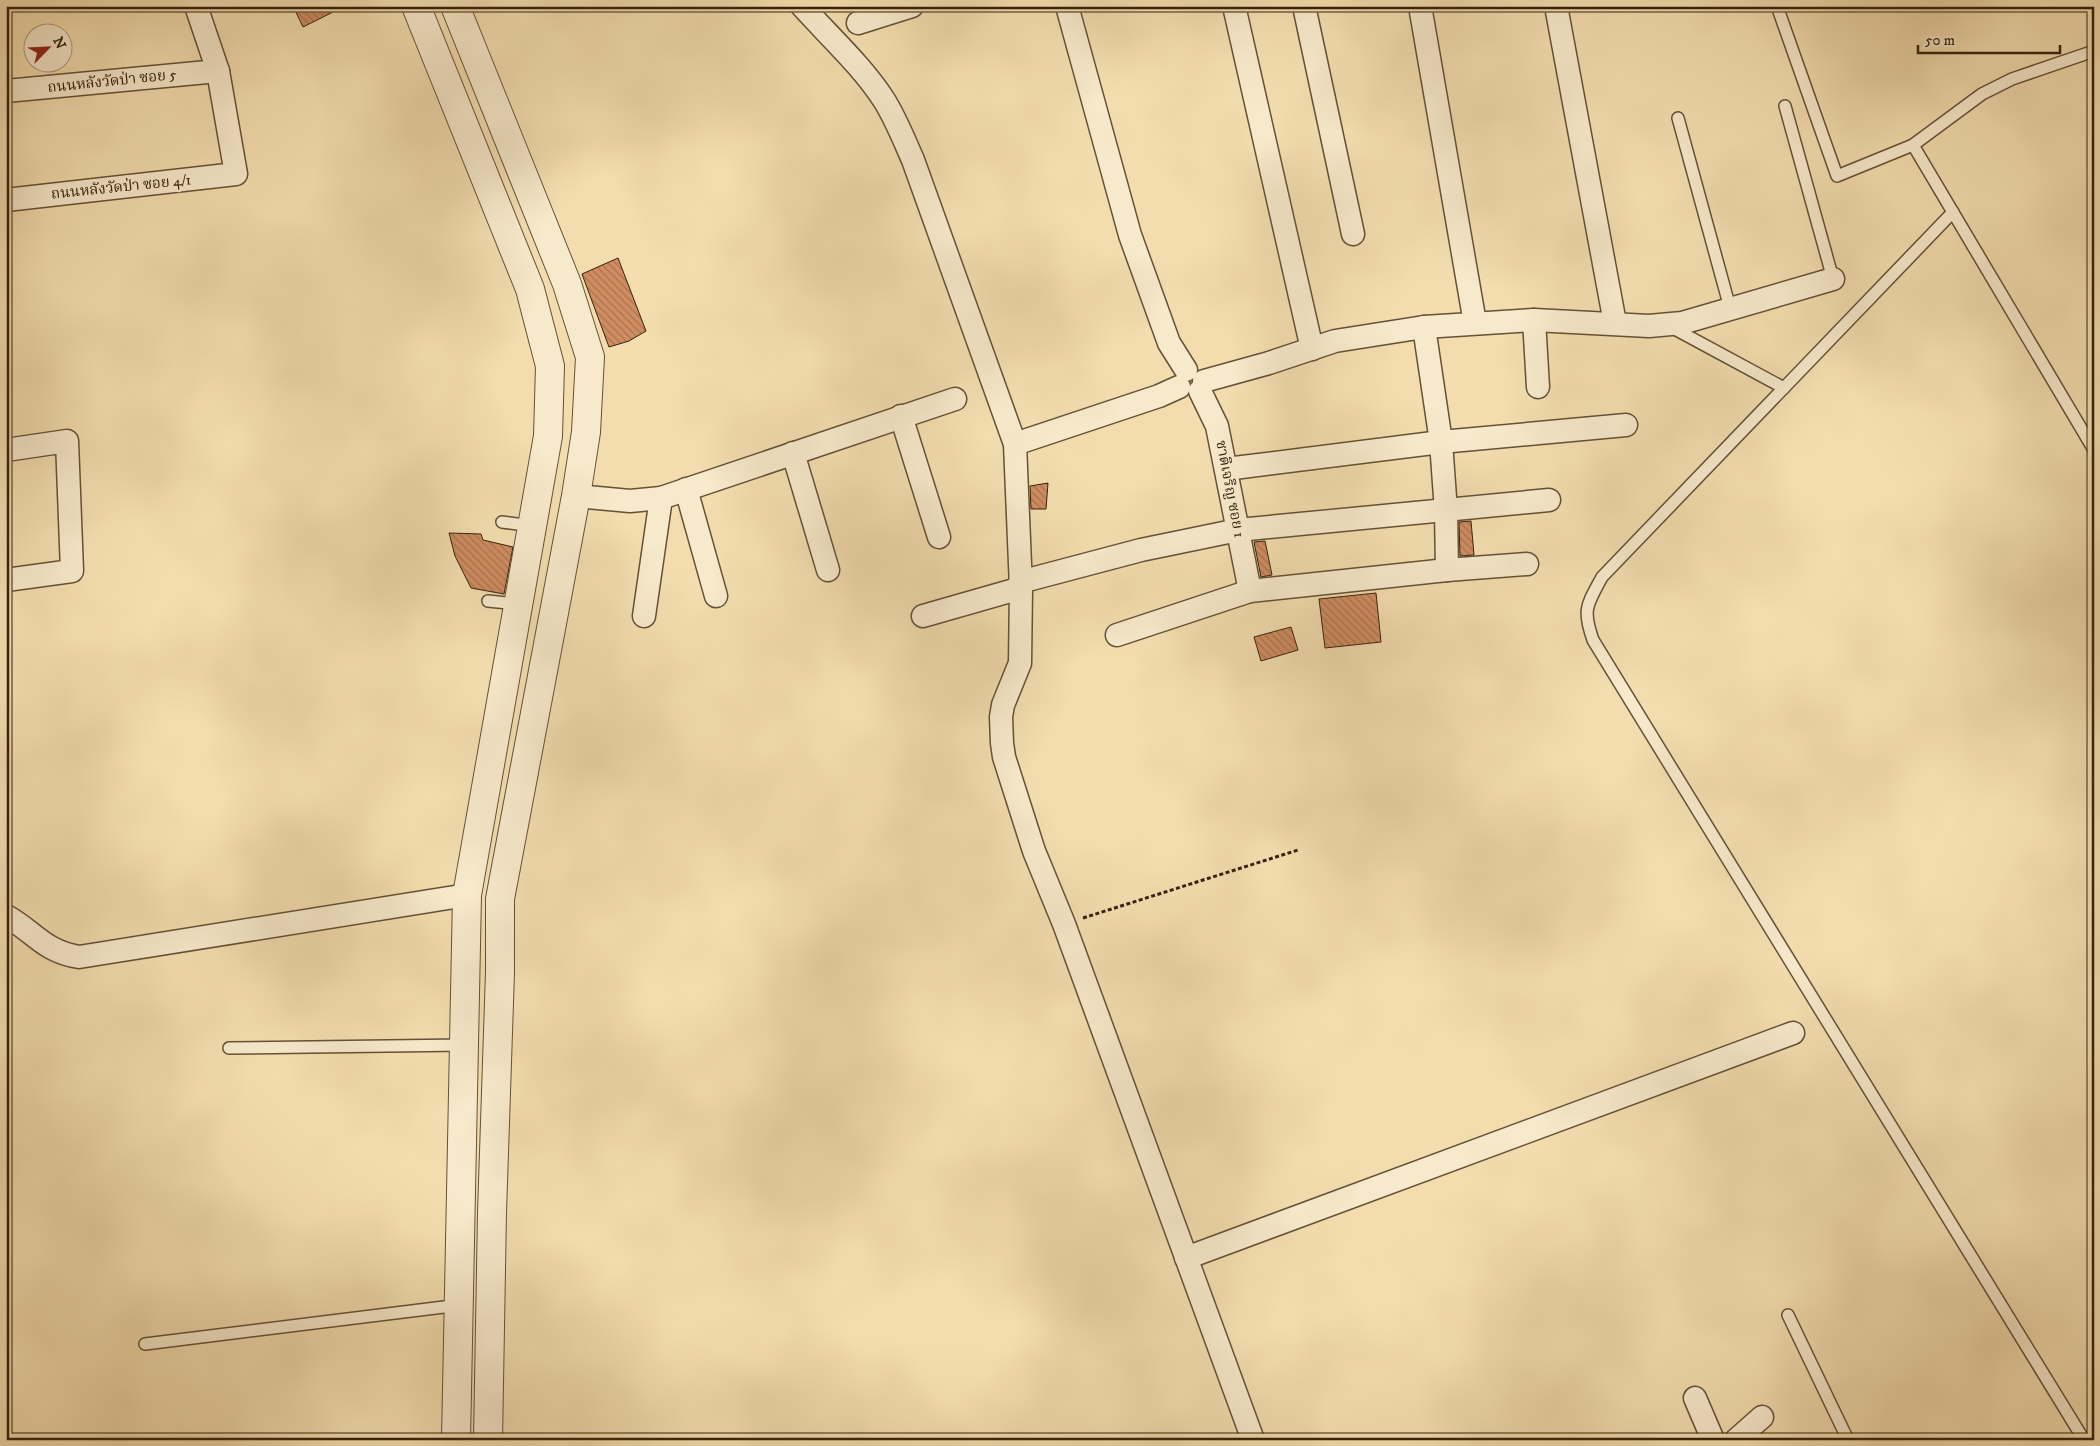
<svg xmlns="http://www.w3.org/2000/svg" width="2100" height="1446" viewBox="0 0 2100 1446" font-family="'IM FELL DW Pica','Noto Serif Thai',serif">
<defs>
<pattern id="building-back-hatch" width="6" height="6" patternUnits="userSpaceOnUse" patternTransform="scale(1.25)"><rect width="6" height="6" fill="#d08d61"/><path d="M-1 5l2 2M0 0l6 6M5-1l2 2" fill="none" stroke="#aa734e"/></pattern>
</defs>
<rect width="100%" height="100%" fill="#f3ddaf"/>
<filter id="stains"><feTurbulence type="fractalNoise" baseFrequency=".004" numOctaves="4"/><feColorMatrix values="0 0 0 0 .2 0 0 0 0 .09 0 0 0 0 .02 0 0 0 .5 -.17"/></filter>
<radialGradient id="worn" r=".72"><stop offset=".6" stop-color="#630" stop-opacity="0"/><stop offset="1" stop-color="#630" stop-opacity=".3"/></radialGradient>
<g fill="url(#building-back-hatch)" stroke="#35220e">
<path d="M293,6H345L303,27Z"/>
<path d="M618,258L646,331L629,341L609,347L582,274Z"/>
<path d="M1048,483L1046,509H1031L1030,486Z"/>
<path d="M1471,521L1474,555L1460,556L1459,522Z"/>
<path d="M449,533L481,534L483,540L513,547L504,594L471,588L455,556Z"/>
<path d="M1265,541L1272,575L1261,577L1254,542Z"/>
<path d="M1376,593L1381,642L1325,648L1319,599Z"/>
<path d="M1291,627L1298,650L1261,661L1254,637Z"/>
</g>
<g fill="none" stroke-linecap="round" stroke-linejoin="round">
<defs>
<g id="service">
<path d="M1777,6L1837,176L1913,145L1982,94L2012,79L2094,51"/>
<path d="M1785,106L1833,279"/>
<path d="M1678,118L1730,308"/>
<path d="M1913,145L2094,450"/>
<path d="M1953,212L1602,577C1587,605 1582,609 1593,640L2084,1440"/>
<path d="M1671,327L1784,388"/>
<path d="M502,522L532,526"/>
<path d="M488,601L518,604"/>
<path d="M229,1048L464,1045"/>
<path d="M1788,1315L1848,1440"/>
<path d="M145,1344L460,1305"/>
</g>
<g id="minor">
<path d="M802,6C829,36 862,66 884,100C896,119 904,140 913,160L1015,444L1021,588L1020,663L1003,705L1001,717L1002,743L1004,757L1034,851L1064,924L1253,1440"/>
<path d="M1067,6L1130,235L1169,343L1186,370"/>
<path d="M1234,6L1312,349"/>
<path d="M1304,6L1353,234"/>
<path d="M1420,6L1475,323"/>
<path d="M1556,6L1615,323"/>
<path d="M858,23L912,6"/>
<path d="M6,91L218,71"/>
<path d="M6,200L236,174L218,71L196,6"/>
<path d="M1534,320L1538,387"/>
<path d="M1424,327L1441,442L1446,511L1447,570"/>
<path d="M1204,381L1269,363L1335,341L1424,327L1534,320L1649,326L1682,323L1833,279"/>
<path d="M1200,391L1217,426L1250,591"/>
<path d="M901,416L939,537"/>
<path d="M1015,444L1159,396L1179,387"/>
<path d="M6,450L67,441L72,571L6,580"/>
<path d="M793,453L828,570"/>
<path d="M1226,469L1441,442L1626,425"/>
<path d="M686,489L716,596"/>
<path d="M576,496L630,501L661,498L955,399"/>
<path d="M1020,582L1141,550L1238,530L1549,500"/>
<path d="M644,616L661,498"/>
<path d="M923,616L1021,588"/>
<path d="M1117,635L1250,591L1447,570L1527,564"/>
<path d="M6,916C35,932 43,951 79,957L467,895"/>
<path d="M1186,1258L1793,1033"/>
<path d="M1695,1398L1713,1440"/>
<path d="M1736,1440L1762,1417"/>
</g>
<g id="tertiary">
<path d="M416,6L530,289L550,366L548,436L467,895L456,1440"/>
<path d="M455,6L567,284L590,357L586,432L576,496L500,899V972L492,1213L488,1440"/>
</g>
</defs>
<use href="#service" stroke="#645136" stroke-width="14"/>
<use href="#minor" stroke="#645136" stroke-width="25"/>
<use href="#tertiary" stroke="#645136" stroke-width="30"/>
<path stroke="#35220e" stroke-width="3" stroke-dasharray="4 2.5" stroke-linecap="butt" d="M1083,918L1298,850"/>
<use href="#service" stroke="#f7e9cb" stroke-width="11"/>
<use href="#minor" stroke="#f7e9cb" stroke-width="22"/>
<use href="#tertiary" stroke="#f7e9cb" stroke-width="28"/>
</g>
<g text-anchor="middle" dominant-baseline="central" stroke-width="5" stroke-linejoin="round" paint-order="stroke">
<g font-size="15" fill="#35220e" stroke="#f7e9cb">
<text transform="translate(112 81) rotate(-6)">ถนนหลังวัดป่า ซอย 5</text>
<text transform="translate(121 187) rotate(-6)">ถนนหลังวัดป่า ซอย 4/1</text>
<text transform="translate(1230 489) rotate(79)">ชาติเจริญ ซอย 1</text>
</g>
</g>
<rect width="2100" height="1446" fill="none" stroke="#f3ddaf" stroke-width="25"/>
<rect x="8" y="8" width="2085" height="1431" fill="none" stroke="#35220e" stroke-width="2.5"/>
<rect x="12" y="12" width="2075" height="1421" fill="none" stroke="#35220e"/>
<g transform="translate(48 48) rotate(66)"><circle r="24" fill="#f7e9cb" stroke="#a9997f"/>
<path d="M0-4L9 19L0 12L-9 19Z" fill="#8f2418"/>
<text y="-8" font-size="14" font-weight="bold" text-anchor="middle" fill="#35220e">N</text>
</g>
<path d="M1918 45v8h142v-8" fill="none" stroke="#35220e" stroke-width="2.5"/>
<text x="1925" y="45" font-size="15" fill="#35220e" stroke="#f7e9cb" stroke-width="4" paint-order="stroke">50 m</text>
<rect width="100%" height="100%" filter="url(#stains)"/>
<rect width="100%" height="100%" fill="url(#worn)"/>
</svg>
